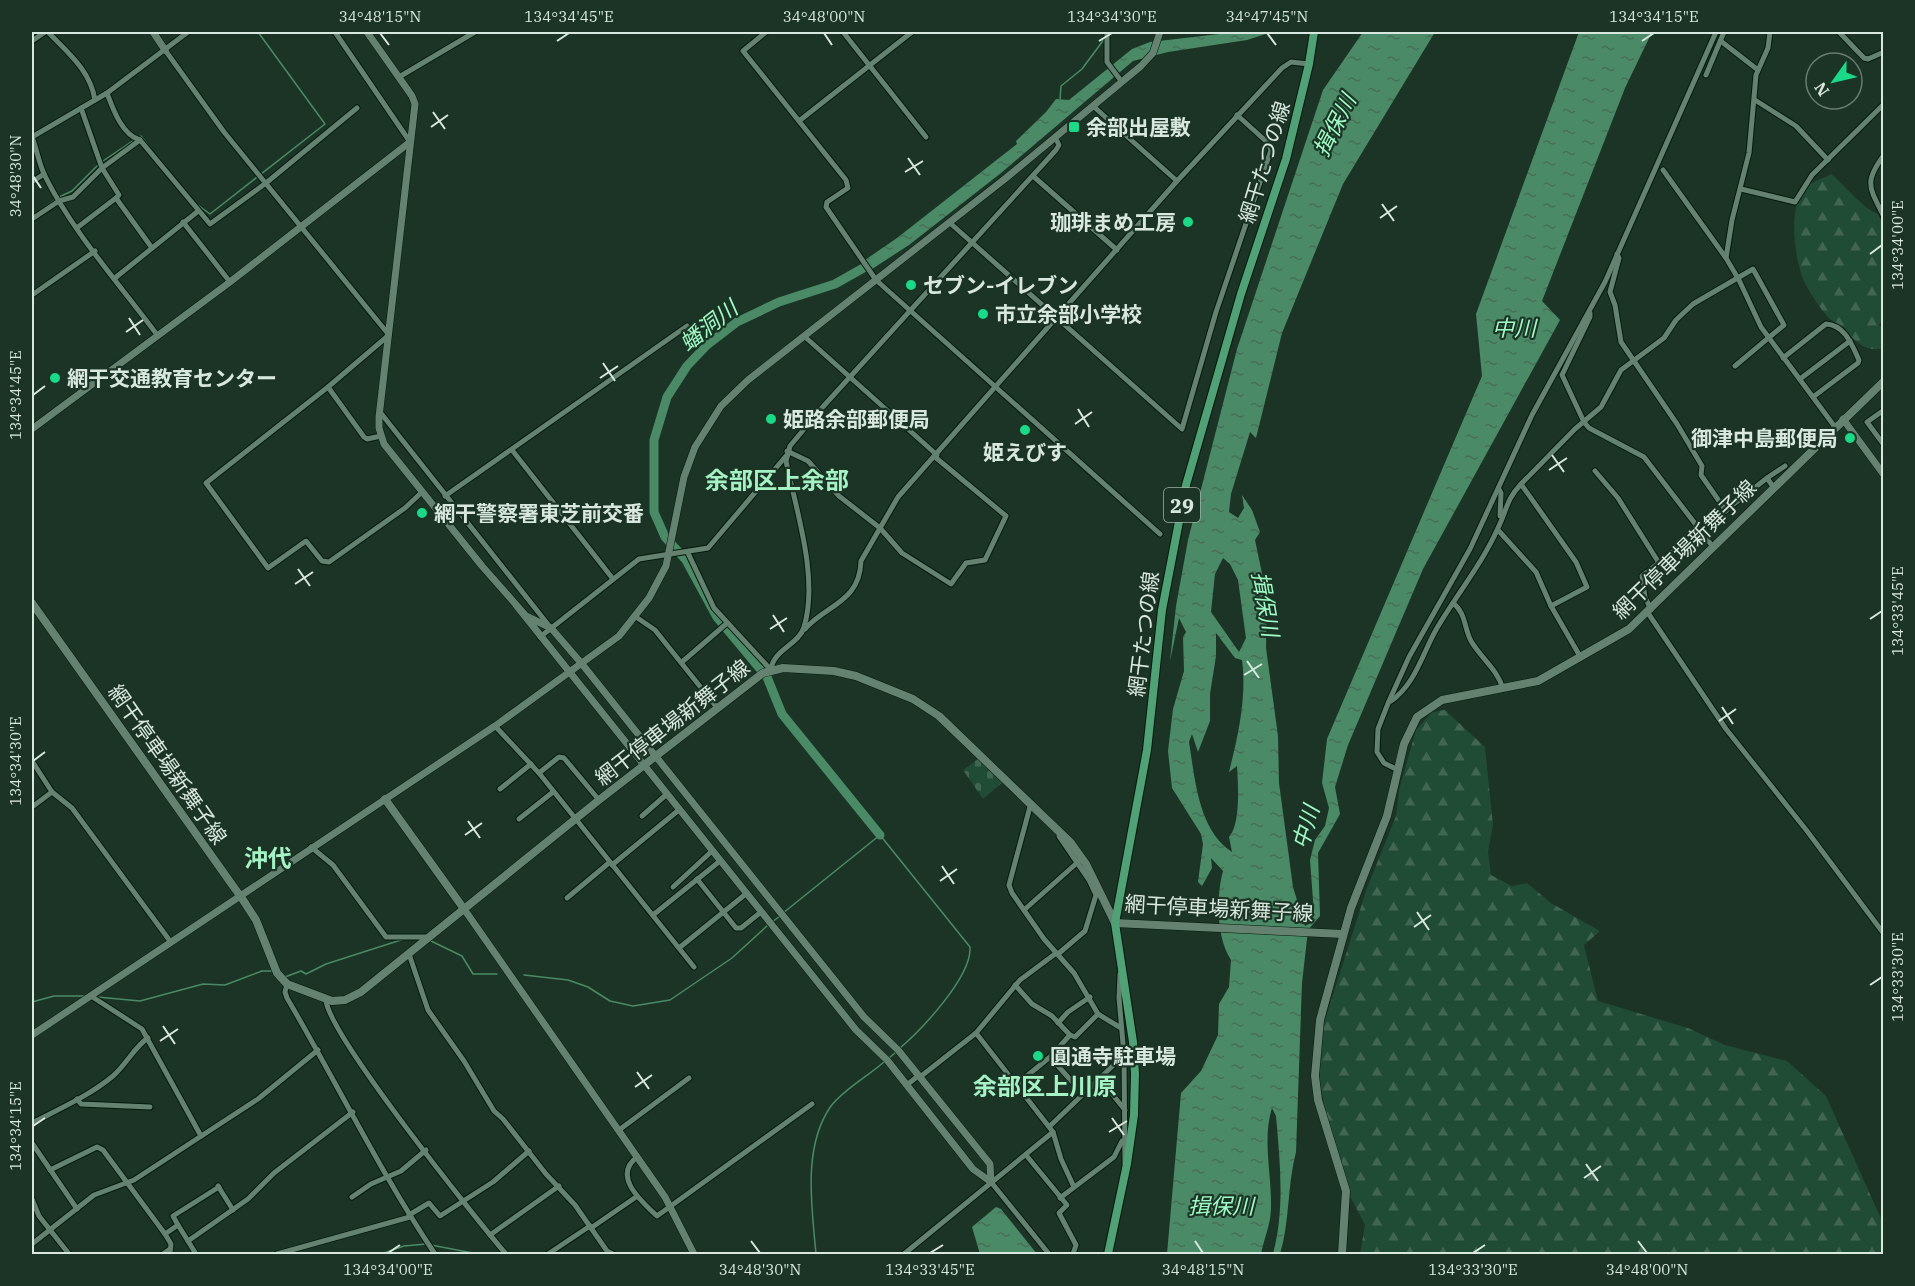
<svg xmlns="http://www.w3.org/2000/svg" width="1915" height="1286" viewBox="0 0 1915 1286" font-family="'IBM Plex Serif','Noto Sans JP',serif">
<defs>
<pattern id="forest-firs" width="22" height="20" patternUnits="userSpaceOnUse" patternTransform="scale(1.5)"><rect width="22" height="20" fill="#204b34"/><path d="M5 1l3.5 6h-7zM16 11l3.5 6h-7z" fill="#406551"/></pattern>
<pattern id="cemetery-stones" width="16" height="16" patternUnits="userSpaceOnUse" patternTransform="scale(1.5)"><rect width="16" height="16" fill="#204b34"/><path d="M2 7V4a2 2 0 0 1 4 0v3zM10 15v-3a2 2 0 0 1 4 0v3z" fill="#406551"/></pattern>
<pattern id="water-ripples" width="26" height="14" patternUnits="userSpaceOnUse" patternTransform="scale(1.5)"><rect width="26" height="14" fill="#4b8a66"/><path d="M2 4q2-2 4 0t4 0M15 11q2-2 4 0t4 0" fill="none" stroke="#476f58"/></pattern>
</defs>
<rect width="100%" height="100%" fill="#1b3425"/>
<g fill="url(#forest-firs)">
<path d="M1831,174C1846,186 1862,208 1878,214L1884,227L1883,312V320L1879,325L1883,328V348C1866,353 1856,342 1845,330C1841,325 1835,323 1830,319C1821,310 1812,296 1806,285C1794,264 1787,203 1806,187C1813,181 1824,178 1831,174Z"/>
<path d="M1445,710L1485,747L1493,825L1488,851L1491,875L1512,886L1527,883L1551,903L1600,931L1584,945L1598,1001L1688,1028L1725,1045L1787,1061L1826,1096L1883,1223V1254H1360L1365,1225L1351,1198L1330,1134L1319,1079L1323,1026L1367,888L1396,816L1399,790L1416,730L1432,712Z"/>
</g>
<path fill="url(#cemetery-stones)" d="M978,759L1003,782L983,799L963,770Z"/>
<g fill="url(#water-ripples)" fill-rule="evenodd">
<path d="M1237,32H1272L1247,40L1168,52L1133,61L1001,173L909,245L872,269L865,260L897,238L1017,144L1016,141L1046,112L1056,99L1069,100L1132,49L1150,42Z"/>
<path d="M1363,32H1435L1343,184L1282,333L1256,438L1250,432L1231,494L1229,512L1238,518L1244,508L1242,495L1252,510L1260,532L1255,540L1267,597L1266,648L1278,736L1279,783L1293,887L1305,926L1311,923L1314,914L1310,860L1315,840L1325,826L1329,808L1322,783L1327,739L1482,376L1476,314L1579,32H1652L1625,88L1542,301L1560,320L1423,569L1348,745L1335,787L1340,814L1318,853L1320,916L1308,930L1302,983L1296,1152C1287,1186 1290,1221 1280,1254H1273C1285,1209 1280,1162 1276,1116L1272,1108C1262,1139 1272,1175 1271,1208C1271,1223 1264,1239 1261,1254H1167L1181,1093L1201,1071L1218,1035L1219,1004L1229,987L1231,960C1216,937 1216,897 1223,871L1211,858L1212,868L1202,886L1198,882L1203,844L1201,834L1172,788L1168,751L1173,709L1184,671L1183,637L1186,632L1179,618L1170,661L1176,606L1188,540L1237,349L1323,90ZM1223,558L1230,564L1238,580L1246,638L1239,652L1211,612L1215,574ZM1216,633L1235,658L1242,660C1247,697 1238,736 1229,772L1237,766C1238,783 1241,824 1229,837L1232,852C1198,830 1195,778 1189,742L1192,734L1198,752L1210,721V694L1216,656Z"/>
<path d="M996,1207L1001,1209L1037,1254H980L972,1227Z"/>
</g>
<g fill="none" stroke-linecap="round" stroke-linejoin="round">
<g stroke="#4b8a66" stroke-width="1.5">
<path d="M1060,99L1061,86L1082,69L1105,38"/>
<path d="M138,138L141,136L152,151"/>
<path d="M103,161L134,140"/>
<path d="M59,197L72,191L99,164"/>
<path d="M195,203L210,214L325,124L258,32"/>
<path d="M32,216L56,199"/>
<path d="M783,913L880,835L970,947C972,977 921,1030 899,1049"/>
<path d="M772,922L780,916"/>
<path d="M431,941L462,956L473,974H497"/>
<path d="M524,975L568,980L588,987L610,1001L633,1006L670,1000L732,958L768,925"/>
<path d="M285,977L301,971L306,974L326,964L404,939"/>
<path d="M97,997L140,1001L203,984L225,985L262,971H274"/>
<path d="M32,1002L54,996H84"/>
<path d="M888,1059L896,1052"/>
<path d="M431,1245L478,1254"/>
<path d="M296,1254H299"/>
<path d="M381,1254L404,1246L426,1244"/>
<path d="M816,1254C812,1208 802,1147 831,1106C844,1089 868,1076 884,1062"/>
</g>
<path stroke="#4b8a66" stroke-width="9" d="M874,262L835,284L779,302L737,322L707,345L687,366L667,397L654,440V512L665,537L686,560L717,617L767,677L782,714L880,835"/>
<defs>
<g id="minor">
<path d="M48,32C68,53 90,70 95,100"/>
<path d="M335,32L410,142"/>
<path d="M766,32L743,51L846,180L848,188L827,202L826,207L876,280L1160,534"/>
<path d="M843,32L926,137"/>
<path d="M1107,32V62L1122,82"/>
<path d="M1839,32L1864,58L1868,59L1884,52"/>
<path d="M32,41L45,32"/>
<path d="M1722,42L1758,70"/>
<path d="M165,50L224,132L389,335L328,387L206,483L268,568L306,541L322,561L329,562L405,508L422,492"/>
<path d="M1706,75L1724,32"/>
<path d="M399,77L475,32"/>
<path d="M107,93C113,109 122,135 140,140L210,224L266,183L357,108"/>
<path d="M1755,100L1796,126L1828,160"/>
<path d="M1093,106L1177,181"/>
<path d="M81,108L102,168L140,140"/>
<path d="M799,121L912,32"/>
<path d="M32,137C37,150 39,164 45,176C72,231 121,286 158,336"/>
<path d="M32,137L107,93L188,32"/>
<path d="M1884,155C1863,183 1870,188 1884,217"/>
<path d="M1663,170L1726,258L1739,280L1761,327L1835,427"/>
<path d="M1033,176L1117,250"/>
<path d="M32,182L44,174"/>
<path d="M1741,189L1795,202L1812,175L1884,104"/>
<path d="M32,219L59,201L73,197L102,168L119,195L116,198"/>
<path d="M183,222L230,282"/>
<path d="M950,223L1182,429L1216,312L1271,150L1268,143L1237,115"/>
<path d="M78,227L116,198L152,248"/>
<path d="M1617,254L1619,258L1610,292L1615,305L1621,342L1677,424L1702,466L1701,475L1726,511"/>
<path d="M1726,258L1732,220L1749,153L1756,75L1768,48L1770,32"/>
<path d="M115,278L197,212"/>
<path d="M32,295L95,251"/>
<path d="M1590,313V317L1562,375L1584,422L1589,428L1644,457L1713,547"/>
<path d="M804,336L937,455"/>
<path d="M1783,358L1826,324C1845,325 1852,345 1859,360L1858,363L1813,397"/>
<path d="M1800,379L1850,341"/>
<path d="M328,387L364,437L367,439L381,436"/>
<path d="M1884,410L1867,422L1884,445"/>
<path d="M380,412L550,627"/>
<path d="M512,450L613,579"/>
<path d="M787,451L808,461L839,496L880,528L902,553L951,584L966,563L985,560L1006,516L935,457"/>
<path d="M1595,471L1618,498L1659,563"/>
<path d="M1767,478L1785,466"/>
<path d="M1499,489L1501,493L1500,516"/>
<path d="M445,496L687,326"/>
<path d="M1498,530L1536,572L1551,606L1581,658"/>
<path d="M688,553L714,608L771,670C773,649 799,645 804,627C819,578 796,510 786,461L790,446L820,410L1056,150L1059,145L1055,137"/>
<path d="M1453,603C1466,613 1464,628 1471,641C1481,658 1498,670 1503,689"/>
<path d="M1551,606L1587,587L1576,562L1521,484L1575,429L1601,407L1621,370L1664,338L1676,320L1693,304L1753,269L1784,325L1735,366"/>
<path d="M1651,610L1645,597L1642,576L1767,478L1774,488"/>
<path d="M1648,613L1726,729L1807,831L1884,934"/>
<path d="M636,617L655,630L718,709"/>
<path d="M805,629C826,605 860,602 861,561L898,497L1177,181L1282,68L1291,62L1309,64"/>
<path d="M540,637L639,559L708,548L786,456"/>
<path d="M682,662L726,624"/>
<path d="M1391,701C1415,685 1423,652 1437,628C1457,594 1482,564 1498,528C1507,510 1506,500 1521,484"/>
<path d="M495,726L539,773L694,967"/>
<path d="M32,761L52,792L72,808L170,941"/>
<path d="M1398,770L1384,763L1377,752L1378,729L1389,701L1409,657L1470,549L1532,415L1605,282L1716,32"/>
<path d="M539,773L559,757L564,758L599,800"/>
<path d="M500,789L531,764"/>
<path d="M1031,803L1009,885L1012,893L1044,939L1074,973L1098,1014L1121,1028"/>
<path d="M32,807L52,792"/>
<path d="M642,816L667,794"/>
<path d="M519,819L553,792"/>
<path d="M311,847L333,865L386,937H429"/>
<path d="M612,865L680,809"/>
<path d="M697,879L736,928H741L761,912"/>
<path d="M673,887L712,851"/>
<path d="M567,898L610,862"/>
<path d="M1024,910L1078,862"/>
<path d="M653,915L720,861"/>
<path d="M679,948L747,893"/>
<path d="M409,954L428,1010L464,1061L494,1111L503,1119L546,1174L575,1205L607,1251L613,1254"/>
<path d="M1058,954L1085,931L1096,895L1089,880L1059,836L1061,833"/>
<path d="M287,984L285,992L287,998C337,1083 380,1172 435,1254"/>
<path d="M1015,985L1032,1004L1052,1016L1070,1035"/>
<path d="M91,996L142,1029L201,1136"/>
<path d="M326,1000C328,1034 476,1219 506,1254"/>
<path d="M1058,1023L1068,1012L1090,997"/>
<path d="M1124,1055L1125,1164"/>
<path d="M1050,1057L1075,1085L1083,1079L1091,1087"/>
<path d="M920,1077L976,1033L1020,980L1055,954"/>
<path d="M1100,1079L1125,1110"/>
<path d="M908,1084L918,1076"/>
<path d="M1017,1084L1050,1057L1070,1035L1075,1037L1098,1014"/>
<path d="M77,1099L81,1104L150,1107"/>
<path d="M32,1123C59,1109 89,1096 113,1076C126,1065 135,1046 148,1038"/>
<path d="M1050,1126L1124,1055L1119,998L1120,974"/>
<path d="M619,1130L689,1078"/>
<path d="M1053,1132L1061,1159L1074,1187"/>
<path d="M32,1143L77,1209"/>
<path d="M1026,1155L1067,1205L1059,1213L1076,1245L1073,1254"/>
<path d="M637,1157C612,1176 641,1201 657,1216L812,1104"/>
<path d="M50,1170L97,1147L103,1150L165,1234L171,1244L170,1254"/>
<path d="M991,1182L1049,1254"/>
<path d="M218,1186L233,1210"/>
<path d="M352,1197L371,1184L401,1171L426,1150"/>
<path d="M1060,1198L1114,1157L1122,1141"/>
<path d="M32,1199L39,1216L69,1254"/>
<path d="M409,1215L429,1203L440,1216L493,1182L529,1151"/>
<path d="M178,1225L173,1216L219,1187"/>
<path d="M591,1228L636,1197"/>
<path d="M165,1234L178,1225L188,1241L248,1199L274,1173L353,1112"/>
<path d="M490,1235L559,1186"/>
<path d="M188,1241L196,1254"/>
<path d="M32,1244L94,1195L134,1180L258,1099L318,1050"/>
<path d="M163,1254L170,1249"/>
<path d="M277,1254L410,1217"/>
<path d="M548,1254L590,1226"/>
<path d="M904,1254L1053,1132L976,1033"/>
</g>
<g id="tertiary">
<path d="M153,32L165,50"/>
<path d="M367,32L412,96L415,104L379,417V428L384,444L482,566L526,616L551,628L582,664L864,1017L898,1050L990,1164L991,1182L973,1169L887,1060L856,1030L516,605"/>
<path d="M1843,419L1884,475"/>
<path d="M32,429L230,282L410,142"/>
<path d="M464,909L665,1197L694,1254"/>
<path d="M32,1035L495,726L619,636L649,598L666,566L684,477L695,447L721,406L748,380L1006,178L1141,66L1153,53L1160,32"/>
</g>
<g id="secondary">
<path d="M32,603L243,900L256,920L277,973L287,984L332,1001L345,1000L361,992L599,800L763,673L783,668L834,671L856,676L913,699L939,716L1071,843L1086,864L1115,923L1343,934"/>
<path d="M385,799L464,909"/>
<path d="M1342,1254L1346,1191L1318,1100L1315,1076L1320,1020L1351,908L1387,816L1404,744L1417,717L1442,700L1538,681L1629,629L1884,381"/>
</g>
<path id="primary" d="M1108,1254L1127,1164L1134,1115L1135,1074L1133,1042L1115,923L1147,750L1162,610L1186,485L1241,294L1286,159L1309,64L1314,32"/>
</defs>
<use href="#minor" stroke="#031b0e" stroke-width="7"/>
<use href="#tertiary" stroke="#031b0e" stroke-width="8"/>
<use href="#secondary" stroke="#031b0e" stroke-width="9"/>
<use href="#primary" stroke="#031b0e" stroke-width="10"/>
<use href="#minor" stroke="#658170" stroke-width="5"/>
<use href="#tertiary" stroke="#658170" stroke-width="7"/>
<use href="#secondary" stroke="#658170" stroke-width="8"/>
<use href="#primary" stroke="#51a177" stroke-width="8"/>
</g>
<path fill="none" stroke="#d9e8de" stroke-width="2" d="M380,33L389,45M824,33L832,45M1267,33L1276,45M557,41L569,33M1099,41L1112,33M1642,41L1654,33M433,112L445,129M431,127L448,115M908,158L920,175M905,172L923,161M33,176L41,188M1382,204L1394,221M1380,218L1397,206M1870,254L1882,245M129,318L140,335M126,332L143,320M603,363L615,381M600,378L618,366M33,395L45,386M1078,409L1089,427M1075,424L1092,412M1552,455L1564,472M1549,470L1567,458M298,569L310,586M295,584L313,572M773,615L784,632M1870,619L1882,611M770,629L787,618M1247,661L1259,678M1244,675L1262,664M1722,707L1733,724M1719,721L1736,709M33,761L45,752M468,821L480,838M465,835L482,823M942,866L954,884M940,881L957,869M1417,912L1429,930M1414,927L1431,915M1870,985L1882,977M163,1026L175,1044M160,1041L178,1029M637,1072L649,1089M635,1087L652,1075M1112,1118L1124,1135M33,1126L45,1118M1109,1132L1127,1121M1586,1164L1598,1181M1584,1178L1601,1166M751,1241L760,1253M1195,1241L1203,1253M1638,1241L1647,1253M388,1253L400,1245M930,1253L943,1245M1473,1253L1485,1245"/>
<g fill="#1ad988" stroke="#1b3425" stroke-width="2">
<rect x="1068" y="121" width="12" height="12" rx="3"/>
<circle cx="1188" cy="222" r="6"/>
<circle cx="911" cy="285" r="6"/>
<circle cx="983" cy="314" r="6"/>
<circle cx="55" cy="378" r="6"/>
<circle cx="771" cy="419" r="6"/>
<circle cx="1025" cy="430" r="6"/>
<circle cx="1850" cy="438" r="6"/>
<circle cx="422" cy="513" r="6"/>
<circle cx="1038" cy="1056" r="6"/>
</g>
<g text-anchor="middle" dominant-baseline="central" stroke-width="4.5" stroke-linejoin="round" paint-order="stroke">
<rect fill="#1b3425" stroke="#a0b2a6" stroke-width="1.5" x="1164" y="488" width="36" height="34" rx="4.5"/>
<g font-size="20" font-weight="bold" fill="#d9e8de">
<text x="1182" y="505">29</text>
</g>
<g font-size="21" font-weight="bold" fill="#d9e8de" stroke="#1b3425" text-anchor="start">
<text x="1086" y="127">余部出屋敷</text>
<text x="1176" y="222" text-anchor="end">珈琲まめ工房</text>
<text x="923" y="285">セブン-イレブン</text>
<text x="995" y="314">市立余部小学校</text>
<text x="67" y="378">網干交通教育センター</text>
<text x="783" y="419">姫路余部郵便局</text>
<text x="1838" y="438" text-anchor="end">御津中島郵便局</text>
<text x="1025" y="452" text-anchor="middle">姫えびす</text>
<text x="434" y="513">網干警察署東芝前交番</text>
<text x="1050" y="1056">圓通寺駐車場</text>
</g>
<g font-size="21" fill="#d9e8de" stroke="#1b3425">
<text transform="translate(1264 162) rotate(-73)">網干たつの線</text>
<text transform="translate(1684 549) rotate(-44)">網干停車場新舞子線</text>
<text transform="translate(1143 634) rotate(-83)">網干たつの線</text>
<text transform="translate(672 722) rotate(-38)">網干停車場新舞子線</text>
<text transform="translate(168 764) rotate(55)">網干停車場新舞子線</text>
<text transform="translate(1219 908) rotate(3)">網干停車場新舞子線</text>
</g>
<g font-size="22" font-style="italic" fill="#9ffbc5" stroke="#1b3425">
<text transform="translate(1334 125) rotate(-63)">揖保川</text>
<text transform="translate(708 325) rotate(-38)">蟠洞川</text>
<text x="1514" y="327">中川</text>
<text transform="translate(1266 604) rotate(80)">揖保川</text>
<text transform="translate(1305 827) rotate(-74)">中川</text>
<text x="1221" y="1205">揖保川</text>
</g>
<g font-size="24" font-weight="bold" fill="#a5f3c5" stroke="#1b3425">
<text x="777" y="480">余部区上余部</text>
<text x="268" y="858">沖代</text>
<text x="1045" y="1086">余部区上川原</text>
</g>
</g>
<rect width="1915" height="1286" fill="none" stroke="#1b3425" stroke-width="66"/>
<g transform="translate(1834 81) rotate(236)"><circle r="28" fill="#1b3425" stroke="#677c6f" stroke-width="1.5"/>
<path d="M0-4.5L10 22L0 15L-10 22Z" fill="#1ad988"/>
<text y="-9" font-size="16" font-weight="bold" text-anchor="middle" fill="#d9e8de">N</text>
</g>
<rect x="33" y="33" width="1849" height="1220" fill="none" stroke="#d9e8de" stroke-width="2"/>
<g font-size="15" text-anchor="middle" fill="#d9e8de">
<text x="380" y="22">34°48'15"N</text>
<text x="569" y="22">134°34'45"E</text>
<text x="824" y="22">34°48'00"N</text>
<text x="1112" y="22">134°34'30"E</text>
<text x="1267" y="22">34°47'45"N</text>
<text x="1654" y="22">134°34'15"E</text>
<text transform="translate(16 176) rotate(-90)" y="5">34°48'30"N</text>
<text transform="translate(1898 245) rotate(-90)" y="5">134°34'00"E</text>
<text transform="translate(16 395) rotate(-90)" y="5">134°34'45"E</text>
<text transform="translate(1898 611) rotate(-90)" y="5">134°33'45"E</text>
<text transform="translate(16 761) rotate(-90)" y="5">134°34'30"E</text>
<text transform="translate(1898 977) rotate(-90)" y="5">134°33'30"E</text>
<text transform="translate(16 1126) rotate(-90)" y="5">134°34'15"E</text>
<text x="388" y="1275">134°34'00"E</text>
<text x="760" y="1275">34°48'30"N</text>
<text x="930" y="1275">134°33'45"E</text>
<text x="1203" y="1275">34°48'15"N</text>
<text x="1473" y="1275">134°33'30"E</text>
<text x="1647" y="1275">34°48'00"N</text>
</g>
</svg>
